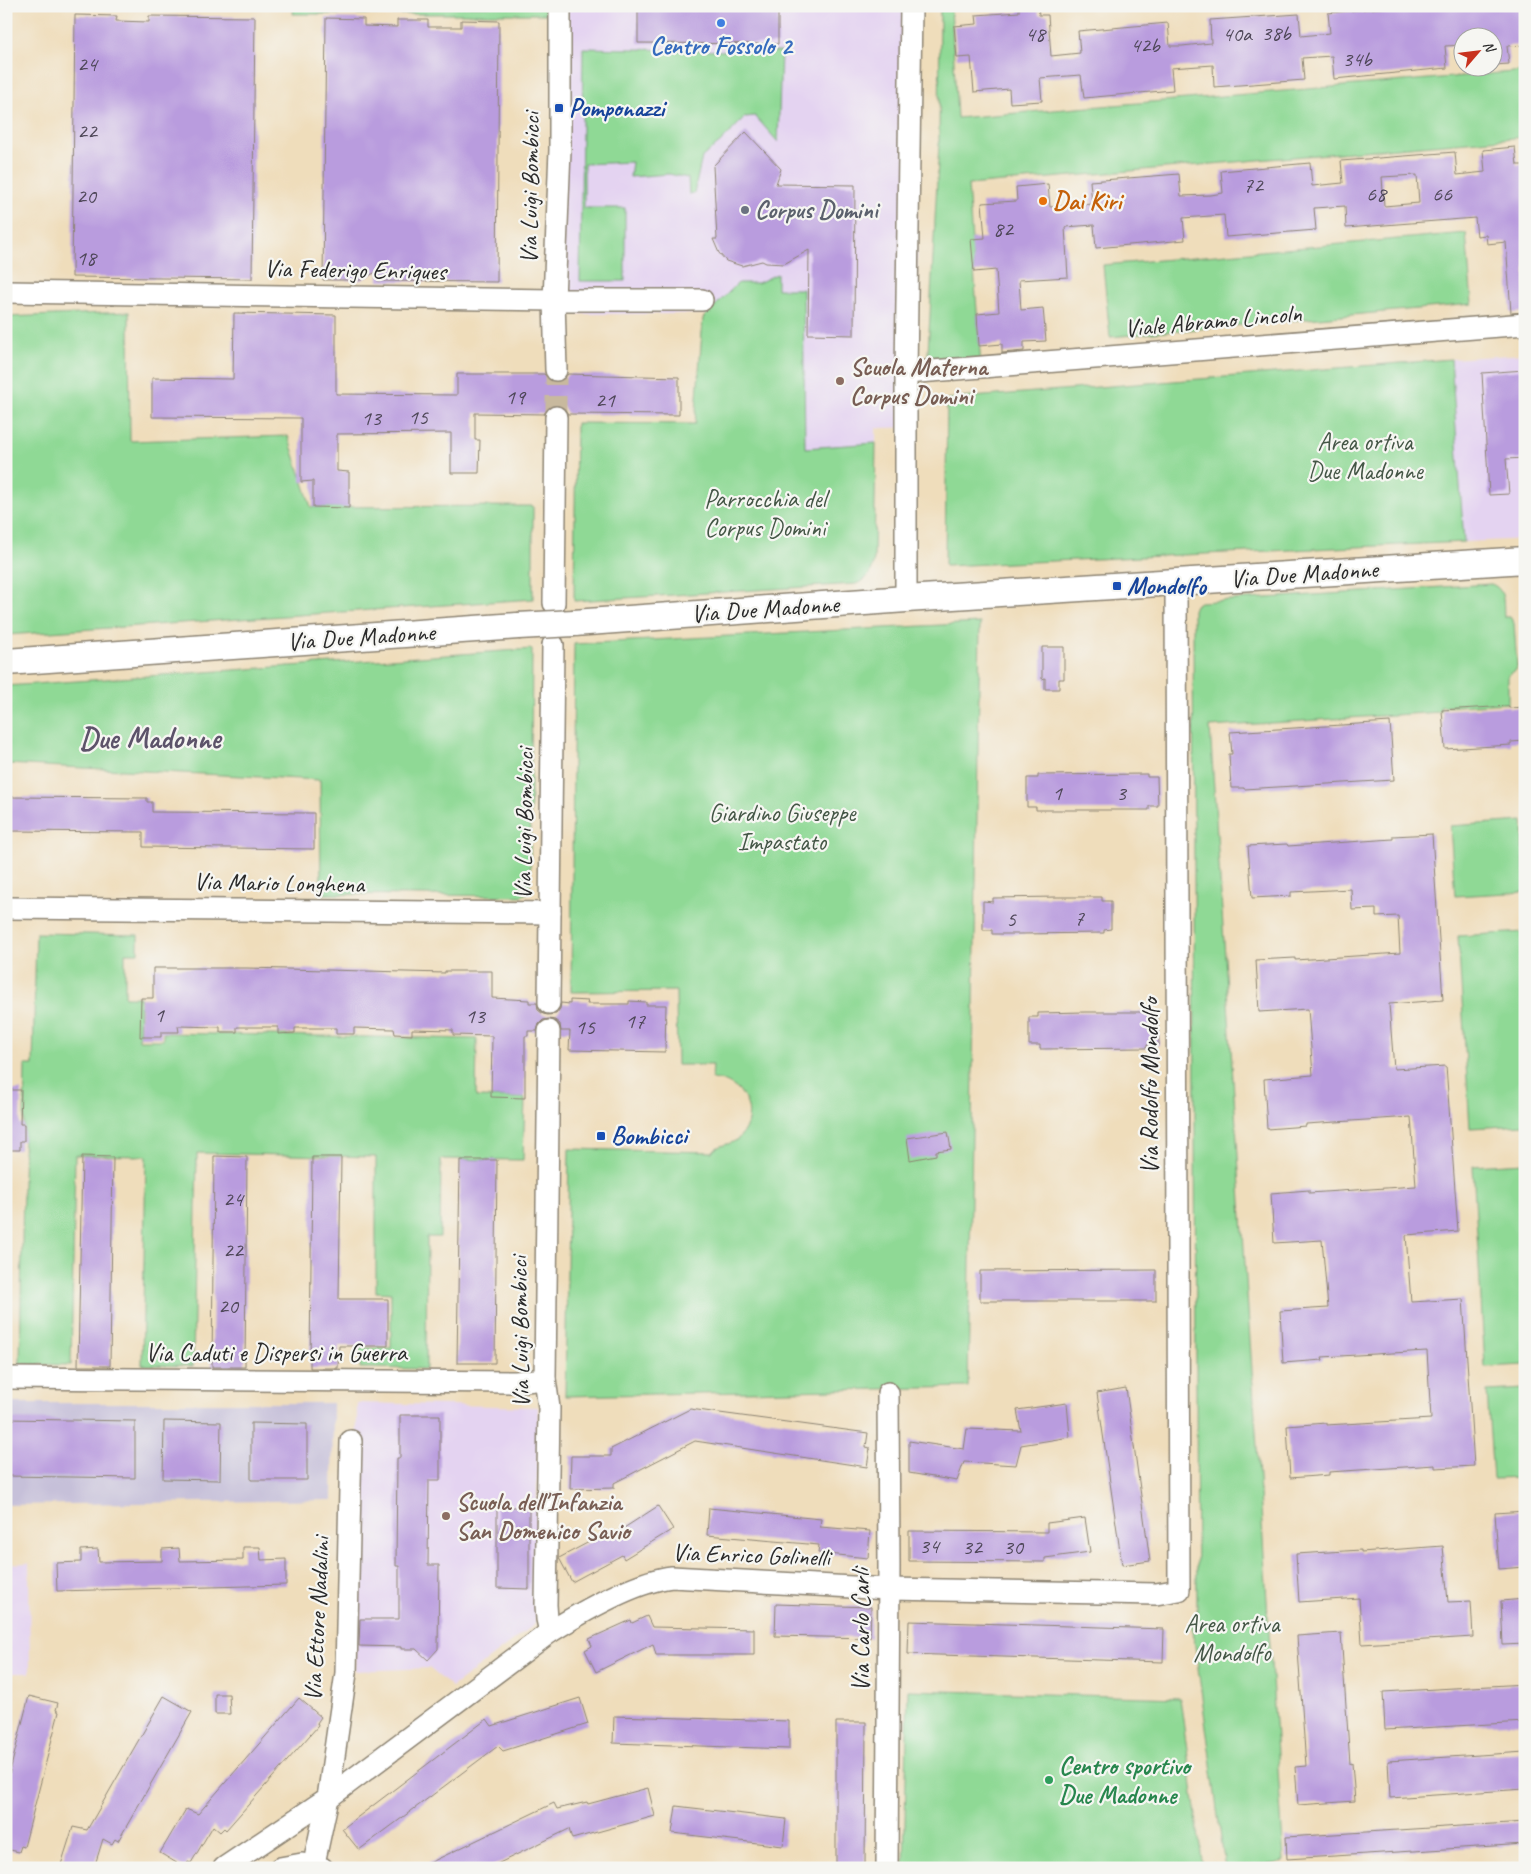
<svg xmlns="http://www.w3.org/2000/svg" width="1531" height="1874" viewBox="0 0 1531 1874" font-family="Caveat,sans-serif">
<rect width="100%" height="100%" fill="#f6f6f2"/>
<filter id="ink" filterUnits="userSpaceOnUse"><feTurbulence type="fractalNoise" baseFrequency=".02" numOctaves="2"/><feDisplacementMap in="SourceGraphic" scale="10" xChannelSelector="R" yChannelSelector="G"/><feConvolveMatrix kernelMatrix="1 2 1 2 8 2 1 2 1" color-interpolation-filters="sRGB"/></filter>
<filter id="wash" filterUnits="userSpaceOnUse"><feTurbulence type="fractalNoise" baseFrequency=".0096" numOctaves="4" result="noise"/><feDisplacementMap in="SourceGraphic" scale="20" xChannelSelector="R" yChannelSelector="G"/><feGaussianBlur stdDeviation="1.12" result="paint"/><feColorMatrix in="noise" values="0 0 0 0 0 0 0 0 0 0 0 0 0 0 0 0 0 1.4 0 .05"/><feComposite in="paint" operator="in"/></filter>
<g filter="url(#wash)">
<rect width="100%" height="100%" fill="#efddbb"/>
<g fill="#e4d3f1">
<path d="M559,6H916L918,427L876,428V443L805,448V430L700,433L707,314H559Z"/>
<path d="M1525,354V539L1464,542L1451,359Z"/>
<path d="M357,1403L538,1407L535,1624L452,1687L429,1668L355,1671Z"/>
<path d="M29,1563L30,1673H6V1564Z"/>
</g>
<path fill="#c6c0d9" d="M6,1403H333L332,1500L6,1505Z"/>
<g fill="#8fd995" stroke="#5d8260">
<path d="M294,6H560V14H293Z"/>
<path d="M940,6H951L957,118L1525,71V137L968,185L981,367L927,372L939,143Z"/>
<path d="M583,48L781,52L778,142L755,116L745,117L721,142L702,157L694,193L689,194L688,178L669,174L630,177L632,162L584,164V208H625V281H580Z"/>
<path d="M1466,233L1472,304L1110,337L1103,265Z"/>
<path d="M777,274V289H803L805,448L876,443L874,559C872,572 869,579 856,584L574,601L576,423L695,424L703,318L738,283H758Z"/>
<path d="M129,312L130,441L288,436L311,507L533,506V599L6,635V317Z"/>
<path d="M1451,359L1464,542L945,566L947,399Z"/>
<path d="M1491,584C1506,589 1503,604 1504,617H1510L1514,623L1517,667L1516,670L1508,675V703L1440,707V712L1210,727L1284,1861L1274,1864L1225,1868L1192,1623L1197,1619L1193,610L1195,605L1200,602Z"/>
<path d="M980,623L968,1387L565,1396L569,1149L712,1152C719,1143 731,1146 739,1138C761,1113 743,1081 712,1079L713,1065H677L676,991L571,992L574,644Z"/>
<path d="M532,649L530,889L528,893L521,896L321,894L320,780L6,764V686Z"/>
<path d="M1523,821L1525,892L1455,896L1450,826Z"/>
<path d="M1525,932V1125L1470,1128L1458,936Z"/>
<path d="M36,933L138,935V953H125V997H140L139,1040H163V1033L477,1039L476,1097L525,1098L523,1160L441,1159L440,1237H427L426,1369L360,1368V1348H391V1293L376,1292V1157L197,1153L193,1366L142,1365L146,1156L75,1155L71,1365L20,1364L25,1065H33Z"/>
<path d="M1525,1163V1365L1485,1367L1473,1166Z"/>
<path d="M1525,1389V1478L1493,1479L1487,1391Z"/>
<path d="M908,1690L1180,1698L1203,1868H904Z"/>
</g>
<g id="blocks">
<g fill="#b99cde" fill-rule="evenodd">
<path d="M638,6H778V44L638,43Z"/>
<path d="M1038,6L1039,15H1048L1051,56L1080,53L1078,31L1168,23L1170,46H1182L1211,43L1210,20L1299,14L1301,36L1330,33L1328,13L1403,6H1525V45L1507,46L1509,64L1494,65V38H1464V45L1445,46L1447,68L1334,79L1332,56L1302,58L1304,80L1214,87L1213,65L1171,68L1173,90L1084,98L1081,75L1040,78L1042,101L1010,103L1009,89L974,92L971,57L957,58L954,26L977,24L976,15L1019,12V8Z"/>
<path d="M75,15L117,16L116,21L149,22V16L255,17L252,279L72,277Z"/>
<path d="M326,18L364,19V26L397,27V20H428V27H461V20L499,21L497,282L378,281V271L361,280H323Z"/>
<path d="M746,132L781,169L776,184L855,185L854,335L808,334L809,250L784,264L766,263L762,261L742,266L726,261L719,253L713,239H717L713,166Z"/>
<path d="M1515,147L1517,165H1525V312L1511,313L1506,242L1487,244L1486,235L1477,236L1475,218L1346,228L1345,206L1314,208L1316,230L1226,237L1224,215L1183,218L1185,240L1096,248L1094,225L1065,227L1068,277L1019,280L1021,310L1043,308L1046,341L1024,342V351L1002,353V344L979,346L977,314L999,312L996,270L974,272L971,239L985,238L982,203L1017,201L1016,187L1048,184L1050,207L1080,205L1092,204L1090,181L1179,174L1181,196L1211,195L1223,193L1221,171L1310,163L1312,186L1343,183L1341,161L1455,152L1457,175L1485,172L1483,150ZM1417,175L1419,203L1384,206L1382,177Z"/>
<path d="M234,313L336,315V394L457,395V374H544L550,381L556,382L563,380L568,374L679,377V415L568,414L563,407L556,405L549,406L544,414L475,413V440H480L479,473H451V433L337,434V471L349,472V508L313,507V481L301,482V418L152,417V378L233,379Z"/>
<path d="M1525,370V458L1506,459L1509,494L1489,495L1482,373Z"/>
<path d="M1042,647H1064V679H1059V689H1045V678L1042,679Z"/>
<path d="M1509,706V708L1525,707V741L1511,742V745L1445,749L1442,710Z"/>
<path d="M1390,722L1394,780L1244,789V788H1231L1229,754H1232L1230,732Z"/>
<path d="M1147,774V777H1157L1158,806H1149V810H1036V807H1027V778H1038V775Z"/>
<path d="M6,797L147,798V802H152V812L314,813V849L143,847V832L6,831Z"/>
<path d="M1432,834L1443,1000L1389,1004L1394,1069L1446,1066L1458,1231L1406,1235L1411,1302L1463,1299L1474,1466L1435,1468V1465L1329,1472V1475L1290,1478L1287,1426L1326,1423V1425L1431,1419L1427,1351L1322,1357L1323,1360L1283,1363L1280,1311L1328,1308L1322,1240L1274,1243L1271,1193L1309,1190V1193L1416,1186L1411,1117L1306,1124V1126L1267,1129L1264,1079L1313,1075L1308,1009L1259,1012L1256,960L1295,958V960L1400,953L1398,916L1376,917V909L1352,910L1351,889L1291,892V896L1252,898L1248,846L1287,844L1288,846L1393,839V836Z"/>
<path d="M1057,897H1102V901H1111V929L1104,930V933L1019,934H992V930H983V901L993,902V898Z"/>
<path d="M153,968H247L445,973V971H492V998L529,1000V1003H537L538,1010L543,1014L548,1015L556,1014L560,1009L561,1003L570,1004V1000L588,1001L587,1004H629V1001L646,1002V1005H666L665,1052L569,1050L570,1031H561L560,1024L555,1020L549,1019L543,1020L539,1024L537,1031H528V1036H525V1098L491,1097L492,1036L453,1035V1030L412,1029V1035L395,1034L394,1029L354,1028V1034H336V1028H295V1033L278,1034V1027H237V1032H220V1027L178,1026L179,1032H161V1037H140L141,998H153Z"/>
<path d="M1085,1012H1149V1016H1158L1159,1045H1147V1048L1040,1049V1045H1029V1017H1038V1013Z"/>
<path d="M6,1090H21L20,1124H24V1141H20V1150H6Z"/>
<path d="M948,1132L951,1149L936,1151V1155L910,1160L907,1138Z"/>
<path d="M82,1156L113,1157L110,1366H78Z"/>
<path d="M214,1156L247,1157L245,1367H212Z"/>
<path d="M312,1157H341L339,1299H388V1346H339L338,1368H310Z"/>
<path d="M460,1160H497L495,1363H457Z"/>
<path d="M1156,1270V1301H980V1271Z"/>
<path d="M1126,1388L1150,1561L1122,1565L1097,1393Z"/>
<path d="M1067,1403L1070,1437L1021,1445L1016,1465L964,1462L957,1481L909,1473V1441L964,1449L967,1429L1021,1431L1017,1410Z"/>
<path d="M690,1409L868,1433L866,1447L870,1448L867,1467L695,1441L614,1483V1488L570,1489L571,1456H611V1449Z"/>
<path d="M400,1415H440V1480H429L428,1565H439L438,1649L428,1660L416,1649H401V1647L359,1646L360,1619H399V1566H396L397,1458H400Z"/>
<path d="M6,1419L135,1421V1478L6,1476Z"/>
<path d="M164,1421L221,1422L220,1480L163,1479Z"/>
<path d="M251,1423L307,1424V1480H251Z"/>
<path d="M658,1506L673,1529L624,1559L622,1555L572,1582L559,1558L608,1532L610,1537Z"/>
<path d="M497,1507H529V1589L497,1588Z"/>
<path d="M709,1508L821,1519L820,1527L870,1531L868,1558L818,1553L819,1545L707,1535Z"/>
<path d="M1525,1511V1567L1499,1569L1495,1513Z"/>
<path d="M1085,1518L1090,1552L1045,1558V1562L909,1561V1531L1047,1532V1523Z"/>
<path d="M1443,1546L1448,1602L1471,1601L1473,1637L1362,1644L1359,1598L1299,1602L1296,1554L1361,1550V1552Z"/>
<path d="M243,1547H260L261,1560L286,1559V1585L57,1591L56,1563L81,1562V1550L98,1549L99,1562L162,1561V1549L179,1548L180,1561L243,1560Z"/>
<path d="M1525,1599V1644L1503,1645L1501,1601Z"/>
<path d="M776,1604L871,1607L870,1638L775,1636Z"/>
<path d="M647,1616L652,1627L754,1629V1655H656L653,1644L596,1672L585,1650L592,1646L589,1639L631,1620L632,1623Z"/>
<path d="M909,1621L1164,1629L1163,1662L908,1654Z"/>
<path d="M1341,1633L1350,1764L1352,1763L1355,1801L1298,1805L1295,1767L1306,1766L1297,1636Z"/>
<path d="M1525,1684V1722L1385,1730L1383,1692Z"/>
<path d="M215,1694H229L230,1714H215Z"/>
<path d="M29,1696L58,1703L56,1710L59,1712L24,1847L21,1846L19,1852L6,1849V1787Z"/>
<path d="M164,1696L192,1712L118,1841L115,1839L112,1844L103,1839L94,1868H60L73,1827L87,1830Z"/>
<path d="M299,1698L321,1717L317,1723L318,1726L226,1830L224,1828L220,1832L213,1826L191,1863L188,1862L185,1868L160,1853L186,1809L198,1814Z"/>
<path d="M580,1698L588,1724L503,1751L498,1746L359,1850L342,1829L487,1719L492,1726Z"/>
<path d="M614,1716L789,1721V1749L613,1743Z"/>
<path d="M836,1722H866L865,1868H836Z"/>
<path d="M1525,1752V1789L1390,1798L1388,1761Z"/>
<path d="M648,1788L655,1816L572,1839L569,1829L489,1868H419L554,1803L557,1809L587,1802L588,1804Z"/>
<path d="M676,1806L786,1819L783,1846L672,1833Z"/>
<path d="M1525,1822V1844L1287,1859L1286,1837Z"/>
</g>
</g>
</g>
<g filter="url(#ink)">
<use href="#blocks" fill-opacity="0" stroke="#8d8473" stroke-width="1"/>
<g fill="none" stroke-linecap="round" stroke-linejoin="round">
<path stroke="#c8b99e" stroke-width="21" stroke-dasharray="21 11" stroke-linecap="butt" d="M556,417V370"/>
<defs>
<g id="minor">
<path d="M6,292L554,300H702"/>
<path d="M556,370L554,300L560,150V6"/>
<path d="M906,373L1525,324"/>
<path d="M906,599V373L911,6"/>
<path d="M554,603L556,417"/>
<path d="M6,908L550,913"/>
<path d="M549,1003L553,645"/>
<path d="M549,1031L545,1379L549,1408L546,1605L547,1619L550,1632"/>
<path d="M6,1378L516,1382L545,1379"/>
<path d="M224,1868L328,1798L550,1632C582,1612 636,1581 672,1577L889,1589L1156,1594L1179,1590L1176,582"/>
<path d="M280,1868L302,1864L322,1868"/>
<path d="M313,1868L328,1798L346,1673L351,1441"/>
<path d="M887,1868L889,1567L888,1393"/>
</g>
<g id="major">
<path d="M574,623L906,599L1525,560"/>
<path d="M6,662L518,626"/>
</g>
</defs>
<use href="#minor" stroke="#8d8473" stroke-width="24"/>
<use href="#major" stroke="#8d8473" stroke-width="29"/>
<use href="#minor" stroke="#fff" stroke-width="21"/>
<use href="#major" stroke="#fff" stroke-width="26"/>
<defs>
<path id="major-bridge" d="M518,626L574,623"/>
</defs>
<use href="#major-bridge" stroke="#8d8473" stroke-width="29" stroke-linecap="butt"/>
<use href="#major-bridge" stroke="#fff" stroke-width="26"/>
</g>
</g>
<circle fill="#3f7fe0" stroke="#f6f6f2" stroke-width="2" cx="721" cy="23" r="5"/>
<g fill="#1a4fb4" stroke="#f6f6f2" stroke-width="2">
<rect x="554" y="103" width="10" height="10" rx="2.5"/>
<rect x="1112" y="581" width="10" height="10" rx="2.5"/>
<rect x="596" y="1131" width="10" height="10" rx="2.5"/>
</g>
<circle fill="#e8710a" stroke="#f6f6f2" stroke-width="2" cx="1043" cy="201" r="5"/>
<circle fill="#6b7280" stroke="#f6f6f2" stroke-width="2" cx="745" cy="210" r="5"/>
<g fill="#8d6e63" stroke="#f6f6f2" stroke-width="2">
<circle cx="840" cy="381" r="5"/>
<circle cx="446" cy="1516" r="5"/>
</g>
<circle fill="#2e9e5b" stroke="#f6f6f2" stroke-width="2" cx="1049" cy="1780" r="5"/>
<g text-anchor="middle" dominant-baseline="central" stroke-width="4.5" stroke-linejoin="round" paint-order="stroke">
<g font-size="22" fill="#4e4758">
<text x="1276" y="33">38b</text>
<text x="1035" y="34">48</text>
<text x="1237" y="34">40a</text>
<text x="1145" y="45">42b</text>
<text x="1357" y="59">34b</text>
<text x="87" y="64">24</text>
<text x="87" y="131">22</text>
<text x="1253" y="185">72</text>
<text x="1376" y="194">68</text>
<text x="1442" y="194">66</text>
<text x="86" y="196">20</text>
<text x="1003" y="229">82</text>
<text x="86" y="258">18</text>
<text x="515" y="397">19</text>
<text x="605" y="400">21</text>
<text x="418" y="417">15</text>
<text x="371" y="418">13</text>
<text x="1057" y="793">1</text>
<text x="1121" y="793">3</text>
<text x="1079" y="918">7</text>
<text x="1011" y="919">5</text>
<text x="159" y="1015">1</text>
<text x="475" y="1016">13</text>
<text x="635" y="1021">17</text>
<text x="585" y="1027">15</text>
<text x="233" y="1199">24</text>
<text x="233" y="1250">22</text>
<text x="228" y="1306">20</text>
<text x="929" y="1546">34</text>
<text x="972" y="1547">32</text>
<text x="1013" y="1547">30</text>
</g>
<g font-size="25" font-weight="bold" fill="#366cbe" stroke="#f6f6f2">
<text x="721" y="46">Centro Fossolo 2</text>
</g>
<g font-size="25" font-weight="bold" fill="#164399" stroke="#f6f6f2" text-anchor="start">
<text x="569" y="108">Pomponazzi</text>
<text x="1127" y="586">Mondolfo</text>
<text x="611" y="1136">Bombicci</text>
</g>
<g font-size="25" fill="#2b2b2b" stroke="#f6f6f2">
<text transform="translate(530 188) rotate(-89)">Via Luigi Bombicci</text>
<text transform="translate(355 270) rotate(1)">Via Federigo Enriques</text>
<text transform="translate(1213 321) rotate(-5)">Viale Abramo Lincoln</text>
<text transform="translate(1304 574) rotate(-4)">Via Due Madonne</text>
<text transform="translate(765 609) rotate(-4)">Via Due Madonne</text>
<text transform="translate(361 637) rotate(-4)">Via Due Madonne</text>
<text transform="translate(524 824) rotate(-89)">Via Luigi Bombicci</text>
<text transform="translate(279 883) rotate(1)">Via Mario Longhena</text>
<text transform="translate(1150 1086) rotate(-90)">Via Rodolfo Mondolfo</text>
<text transform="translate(520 1332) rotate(-91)">Via Luigi Bombicci</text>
<text x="276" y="1353">Via Caduti e Dispersi in Guerra</text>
<text transform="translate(751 1555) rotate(2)">Via Enrico Golinelli</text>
<text transform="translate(317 1619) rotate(-87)">Via Ettore Nadalini</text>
<text transform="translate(861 1630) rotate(-90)">Via Carlo Carli</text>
</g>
<g font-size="25" font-weight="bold" fill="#c56008" stroke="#f6f6f2" text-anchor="start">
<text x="1053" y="201">Dai Kiri</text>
</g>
<g font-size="25" font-weight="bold" fill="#5b616d" stroke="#f6f6f2" text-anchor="start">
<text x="755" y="210">Corpus Domini</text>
</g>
<g font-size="25" font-weight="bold" fill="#785e54" stroke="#f6f6f2" text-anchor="start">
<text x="850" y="367">Scuola Materna<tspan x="850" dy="29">Corpus Domini</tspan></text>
<text x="456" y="1502">Scuola dell'Infanzia<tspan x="456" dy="29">San Domenico Savio</tspan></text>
</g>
<g font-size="25" fill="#445646" stroke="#f6f6f2">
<text x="1365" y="442">Area ortiva<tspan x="1365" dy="29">Due Madonne</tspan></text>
<text x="765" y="499">Parrocchia del<tspan x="765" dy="29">Corpus Domini</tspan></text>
<text x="782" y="813">Giardino Giuseppe<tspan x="782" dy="29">Impastato</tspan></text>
<text x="1232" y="1624">Area ortiva<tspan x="1232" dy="29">Mondolfo</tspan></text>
</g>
<g font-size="25" font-weight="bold" fill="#27864d" stroke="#f6f6f2" text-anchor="start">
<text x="1059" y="1766">Centro sportivo<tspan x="1059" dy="29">Due Madonne</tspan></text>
</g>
<g font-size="30" font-weight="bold" fill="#5d536a" stroke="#f6f6f2">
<text x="150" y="738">Due Madonne</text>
</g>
</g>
<rect width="1531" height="1874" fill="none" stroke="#f6f6f2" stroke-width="25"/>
<g transform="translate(1478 52) rotate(62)"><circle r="24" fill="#f6f6f2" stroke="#a5a5a2"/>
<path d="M0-4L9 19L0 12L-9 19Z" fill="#c8321e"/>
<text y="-8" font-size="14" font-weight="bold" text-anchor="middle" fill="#2b2b2b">N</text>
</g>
</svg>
